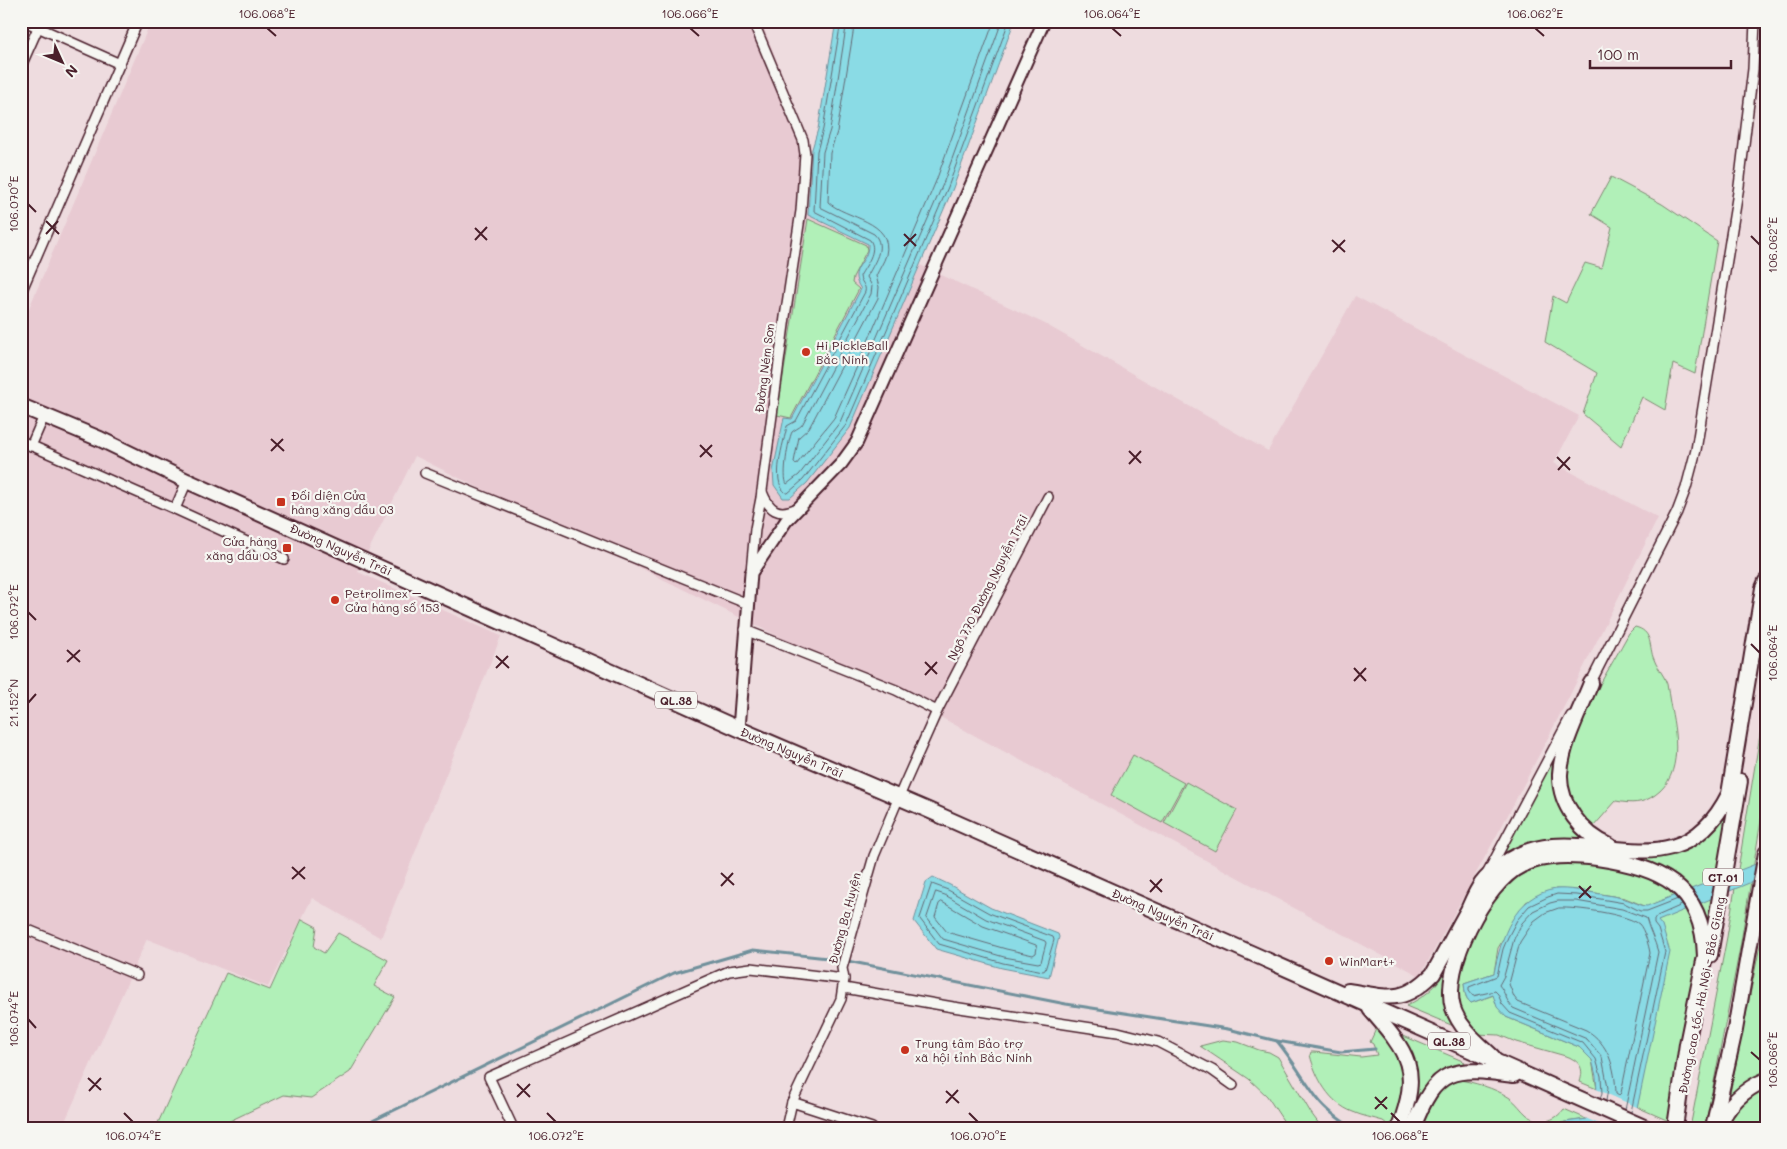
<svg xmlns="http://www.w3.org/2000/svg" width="1787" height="1149" viewBox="0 0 1787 1149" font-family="Mali,sans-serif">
<rect width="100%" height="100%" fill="#eedcdf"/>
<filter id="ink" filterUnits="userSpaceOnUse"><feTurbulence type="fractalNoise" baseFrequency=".02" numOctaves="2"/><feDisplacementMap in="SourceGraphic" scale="10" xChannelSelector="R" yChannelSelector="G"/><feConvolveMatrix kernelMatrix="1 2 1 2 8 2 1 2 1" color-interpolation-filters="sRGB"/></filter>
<g filter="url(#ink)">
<path fill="#e8cad2" d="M151,21H761L809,142L806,211L1045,324L1268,451L1355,296L1579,416L1554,463L1658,518L1568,699L1510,811L1420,976L946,720L415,456L358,572L501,636L381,938L312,898L268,987L147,939L62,1128H21V327Z"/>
<g fill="#b1f0b8" stroke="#7e8872">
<path d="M1611,177L1662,204L1717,241L1695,374L1673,364L1665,410L1642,397L1621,446L1583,414L1597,373L1545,342L1553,296L1566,303L1585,263L1602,268L1612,227L1591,214Z"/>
<path d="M808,219L866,245L867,250L853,277L852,283L859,289L791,418L777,415Z"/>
<path d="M1635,627C1652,631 1649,644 1653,657C1656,667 1664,674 1667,684C1668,690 1669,697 1670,703C1676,732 1684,775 1655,795C1642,804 1632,804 1616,801L1593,827C1576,812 1565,789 1566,765C1566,759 1570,753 1572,747C1584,707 1609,670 1629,633Z"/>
<path d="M1766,698V790L1740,948L1705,1128H1690L1727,937Z"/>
<path d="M1556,753H1557L1556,779L1587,839L1546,840L1521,845L1510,852L1506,851L1505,849Z"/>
<path d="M1133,755L1184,783L1162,823L1111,795Z"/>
<path d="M1186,782L1237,810L1215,851L1164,823Z"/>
<path d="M1731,809L1710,940L1703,918L1645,862L1629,857V856L1712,828Z"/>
<path d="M1548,860C1593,862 1640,862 1675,895L1647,907L1625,898L1578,890L1556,889L1546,892L1526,902L1498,948L1494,973L1464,983C1465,991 1464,997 1471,1003L1494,995L1506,1017L1579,1047L1592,1060L1597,1089L1580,1082C1584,1069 1581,1063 1569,1057L1516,1042L1499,1035L1476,1034L1470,1028L1458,1005L1457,997L1459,974L1470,942L1486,907L1511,877Z"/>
<path d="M1688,908L1694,920L1701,956L1671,1122L1637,1107L1648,1052L1657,921Z"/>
<path d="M1766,916V1075L1739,1088L1729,1098Z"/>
<path d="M302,919L317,927L314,947L324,953L338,933L388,960L374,986L395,997L350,1072L311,1098L284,1095L215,1128H170L158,1123L226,973L270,990Z"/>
<path d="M1449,961L1456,1027L1406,1006C1429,994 1439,986 1449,961Z"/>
<path d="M1376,1029C1383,1034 1387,1041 1391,1047C1411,1076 1402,1097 1395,1128H1388L1387,1124L1383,1121C1373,1118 1362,1116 1353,1112C1329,1103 1316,1078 1310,1055L1311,1052H1314L1361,1057L1377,1055L1373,1044L1370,1042Z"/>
<path d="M1394,1032L1465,1062C1433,1075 1424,1083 1412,1116L1411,1115L1413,1101Z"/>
<path d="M1223,1040L1238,1042L1259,1050L1269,1052L1278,1057L1311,1113L1322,1128H1288L1267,1096L1249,1079L1200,1046Z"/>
<path d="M1455,1079C1473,1082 1495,1088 1510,1098C1517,1103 1521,1110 1527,1115C1541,1125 1554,1122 1564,1109L1587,1119L1565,1122L1547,1128H1420L1427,1108L1438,1090Z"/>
<path d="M1766,1083V1128H1724L1731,1111Z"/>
</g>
<g fill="#8adbe5" stroke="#70909b">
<path d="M836,21L1014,22L953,188L850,428L807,483L790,498H783L774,485L773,471L784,418L792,419L861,289C846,268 869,264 868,244L808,215L812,149L818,129Z"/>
<path d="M1766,860V876L1658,921L1662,926L1670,952L1633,1128H1547L1565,1122L1587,1119L1597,1094L1596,1076L1592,1060L1579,1047L1506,1017L1497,1007L1493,995L1471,1003C1464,997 1465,990 1464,983L1494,973C1501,938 1514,895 1556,889C1569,888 1582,891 1595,893C1605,895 1616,896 1625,899C1633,901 1640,906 1647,906Z"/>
<path d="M933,877L950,885L991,908L1058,934L1059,937L1049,977L1002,968L936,949L914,921L926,882Z"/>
</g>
<path fill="#eedcdf" d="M1594,1088L1639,1108L1635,1128H1608L1583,1117H1585L1594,1094Z"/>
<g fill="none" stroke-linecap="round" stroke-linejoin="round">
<g stroke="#646a75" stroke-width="1">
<path d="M841,21L823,129L817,151L814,211L870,240C878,251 866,265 860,276C860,282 867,285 865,292L796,421L787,426C784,443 770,481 786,493H788L803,480L846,425L948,187L1009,21"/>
<path d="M847,21L830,130L823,152L820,207L874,234C887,247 873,264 867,277L872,286L871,294L802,425C799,428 794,430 792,432C788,440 782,478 787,484L799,475L840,422L943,184L1002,21"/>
<path d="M855,21L837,132L830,153L828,202C846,219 894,220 886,255C884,262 879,269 876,276L879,287L878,298L809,428L799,437L794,462L796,465L834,418L860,360L936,181L994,21"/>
<path d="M932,884L948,890L989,913L1053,937L1054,940L1045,970L1043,971L1003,963L939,944L920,919Z"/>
<path d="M936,892L945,895L986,919L1045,941L1046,943L1041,962L1038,963L1004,957L943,939L927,918Z"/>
<path d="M942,902L983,926L1036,945L1037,947L1036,953L1033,955L1006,949L947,932L935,917L939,904Z"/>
<path d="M1559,908C1575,907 1626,914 1639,924C1644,929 1649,946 1650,953L1621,1093L1619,1095L1616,1093C1615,1068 1609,1043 1586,1030L1518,1002L1514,997L1509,984L1520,942L1534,921L1545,913Z"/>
<path d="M1600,1099L1602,1094L1601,1076L1596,1059L1583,1043L1510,1013L1502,1004L1498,994L1495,991L1473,996L1469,991V987L1497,976L1503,949L1508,937L1517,920L1529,906L1548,897L1557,894L1577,895L1624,903L1640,911H1647L1678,899"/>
<path d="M1606,1101L1608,1088L1602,1057L1587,1039L1513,1008C1506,1001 1505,992 1499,985L1504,976L1514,939L1522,923L1533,911L1550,903L1558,901H1576L1622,909L1646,918C1649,930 1655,940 1658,952L1625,1110"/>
<path d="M1631,1112L1665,952L1658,929L1654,924V920L1657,916L1682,905"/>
</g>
<g stroke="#70909b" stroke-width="3">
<path d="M1277,1041C1292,1059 1303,1079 1317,1098C1326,1110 1339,1119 1352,1128"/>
<path d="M358,1128L674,973L753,950L837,959L1066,1004L1228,1029L1277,1041L1341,1052L1375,1049"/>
</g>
<defs>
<g id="minor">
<path d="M24,21L120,64"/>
<path d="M21,66L41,21"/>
<path d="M21,292L138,21"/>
<path d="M21,441L175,509L187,481"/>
<path d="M31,446L44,416"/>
<path d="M425,473L748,604"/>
<path d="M762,492C769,510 778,517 797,508"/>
<path d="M175,509L284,559"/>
<path d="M751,572L755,529L761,498L785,317L801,211L805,154L803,140L753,21"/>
<path d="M745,630L896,690L937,711"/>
<path d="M1588,688L1677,512L1686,488L1696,450L1739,186L1753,69L1755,21"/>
<path d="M1487,874L1571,716"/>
<path d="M21,927L137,975"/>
<path d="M844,988L953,1007L1118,1032L1158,1042L1212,1070L1233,1085"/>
<path d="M792,1102L872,1128"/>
<path d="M513,1128L489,1077L729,971L751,968L844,979"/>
<path d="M786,1128L792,1102L841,999L844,979L842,968L874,856L904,785L937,711L1048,497"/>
</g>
<path id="major" d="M739,729L751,573L786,521L841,464L857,442L1044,21"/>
<g id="highway">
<path d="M21,406L100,439L187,481L739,729L928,810L1646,1128"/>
<path d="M1591,683C1580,711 1562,743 1560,774C1559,805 1582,834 1610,846"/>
<path d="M1710,955L1740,781"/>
<path d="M1348,991C1388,997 1402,1005 1433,974C1445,953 1456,931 1468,910C1472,901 1476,891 1482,883C1487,876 1495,870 1502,865C1577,808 1674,905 1729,794L1763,588L1766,581"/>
<path d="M1370,1009C1409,1054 1421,1069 1399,1128"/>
<path d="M1493,1057C1478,1043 1460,1029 1453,1008C1441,968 1485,882 1522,865C1546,854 1571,855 1597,858C1659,867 1703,885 1705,956L1687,1044L1676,1120"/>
<path d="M1413,1128C1436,1066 1453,1067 1514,1075"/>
<path d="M1713,1128L1735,1030L1766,853"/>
<path d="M1718,1128C1727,1106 1744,1089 1766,1080"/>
</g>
</defs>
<use href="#minor" stroke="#4a1f2b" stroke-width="12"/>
<use href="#major" stroke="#4a1f2b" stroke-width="15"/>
<use href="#highway" stroke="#4a1f2b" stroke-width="18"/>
<use href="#minor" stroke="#f6f6f2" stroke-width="9"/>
<use href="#major" stroke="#f6f6f2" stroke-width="11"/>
<use href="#highway" stroke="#f6f6f2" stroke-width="14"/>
</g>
</g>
<path fill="none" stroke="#4a1f2b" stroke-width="2" d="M267,28L276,36M690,28L699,36M1112,28L1121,36M1535,28L1544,36M28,204L36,212M46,221L59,234M475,228L487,240M46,234L58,221M904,234L916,246M1751,236L1760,245M475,240L487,227M1332,240L1345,252M904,246L916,234M1333,252L1345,240M271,439L284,451M700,445L712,457M271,451L283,439M1129,451L1141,463M700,457L712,445M1557,457L1570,470M1129,464L1141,451M1558,470L1570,457M28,612L36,620M1751,644L1760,653M67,650L80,662M496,656L509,668M67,662L80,650M925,662L937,674M496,668L508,656M1354,668L1366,681M925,675L937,662M1354,681L1366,668M28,703L36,694M292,867L305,879M721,873L734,885M292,879L305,867M1150,880L1162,892M721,886L733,873M1579,886L1591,898M1150,892L1162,879M1579,898L1591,886M28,1019L36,1028M1751,1052L1760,1060M88,1078L101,1090M517,1084L530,1097M89,1091L101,1078M946,1091L959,1103M517,1097L530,1084M1375,1097L1387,1109M946,1103L958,1090M1375,1109L1387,1097M124,1113L133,1122M547,1113L556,1122M969,1113L978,1122M1391,1113L1400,1122"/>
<g fill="#c8321e" stroke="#f6f6f2" stroke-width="2">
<circle cx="806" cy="352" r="5"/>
<rect x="276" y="497" width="10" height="10" rx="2.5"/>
<rect x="282" y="543" width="10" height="10" rx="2.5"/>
<circle cx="335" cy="600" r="5"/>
<circle cx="1329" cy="961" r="5"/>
<circle cx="905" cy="1050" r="5"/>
</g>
<g text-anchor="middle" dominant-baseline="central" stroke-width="4.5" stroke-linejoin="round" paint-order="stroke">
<g fill="#f6f6f2" stroke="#7e6067" stroke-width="1">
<rect x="655" y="691.5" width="42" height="17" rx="4"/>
<rect x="1703" y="868.5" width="40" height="17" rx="4"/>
<rect x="1428" y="1032.5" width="42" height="17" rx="4"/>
</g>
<g font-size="11" font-weight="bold" fill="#4a1f2b">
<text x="676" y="700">QL.38</text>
<text x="1723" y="877">CT.01</text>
<text x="1449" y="1041">QL.38</text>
</g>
<g font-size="12" fill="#4a1f2b" stroke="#f6f6f2" text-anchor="start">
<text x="816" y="345">Hi PickleBall<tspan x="816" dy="14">Bắc Ninh</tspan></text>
<text x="291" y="495">Đối diện Cửa<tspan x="291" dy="14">hàng xăng dầu 03</tspan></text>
<text x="277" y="541" text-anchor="end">Cửa hàng<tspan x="277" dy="14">xăng dầu 03</tspan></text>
<text x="345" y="593">Petrolimex –<tspan x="345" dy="14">Cửa hàng số 153</tspan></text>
<text x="1339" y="961">WinMart+</text>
<text x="915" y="1043">Trung tâm Bảo trợ<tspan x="915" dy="14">xã hội tỉnh Bắc Ninh</tspan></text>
</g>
<g font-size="12" fill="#4a1f2b" stroke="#f6f6f2">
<text transform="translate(764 368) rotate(-83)">Đường Ném Sơn</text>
<text transform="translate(341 549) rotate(24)">Đường Nguyễn Trãi</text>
<text transform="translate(987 587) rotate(-63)">Ngõ 770 Đường Nguyễn Trãi</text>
<text transform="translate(792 752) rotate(23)">Đường Nguyễn Trãi</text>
<text transform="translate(1163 914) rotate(24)">Đường Nguyễn Trãi</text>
<text transform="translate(844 918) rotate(-75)">Đường Ba Huyện</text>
<text transform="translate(1701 995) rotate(-79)">Đường cao tốc Hà Nội - Bắc Giang</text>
</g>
</g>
<rect width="1787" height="1149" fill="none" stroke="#f6f6f2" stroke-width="55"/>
<g transform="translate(62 62) rotate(134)" stroke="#f6f6f2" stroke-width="4" paint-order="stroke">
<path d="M0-4L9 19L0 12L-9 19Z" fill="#4a1f2b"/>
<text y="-8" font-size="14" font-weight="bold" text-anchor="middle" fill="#4a1f2b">N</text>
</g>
<path d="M1590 60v8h141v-8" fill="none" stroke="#4a1f2b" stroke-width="2.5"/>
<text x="1597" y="60" font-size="15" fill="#4a1f2b" stroke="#f6f6f2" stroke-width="4" paint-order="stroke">100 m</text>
<rect x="28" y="28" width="1732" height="1094" fill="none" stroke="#4a1f2b" stroke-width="2"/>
<g font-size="12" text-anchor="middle" fill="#4a1f2b">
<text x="267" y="18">106.068°E</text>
<text x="690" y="18">106.066°E</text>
<text x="1112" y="18">106.064°E</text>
<text x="1535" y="18">106.062°E</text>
<text transform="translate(14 204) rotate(-90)" y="4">106.070°E</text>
<text transform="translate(1773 245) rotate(-90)" y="4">106.062°E</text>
<text transform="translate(14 612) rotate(-90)" y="4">106.072°E</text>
<text transform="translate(1773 653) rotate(-90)" y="4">106.064°E</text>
<text transform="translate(14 703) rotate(-90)" y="4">21.152°N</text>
<text transform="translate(14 1019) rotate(-90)" y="4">106.074°E</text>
<text transform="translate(1773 1060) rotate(-90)" y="4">106.066°E</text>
<text x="133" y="1140">106.074°E</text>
<text x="556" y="1140">106.072°E</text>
<text x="978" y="1140">106.070°E</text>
<text x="1400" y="1140">106.068°E</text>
</g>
</svg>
